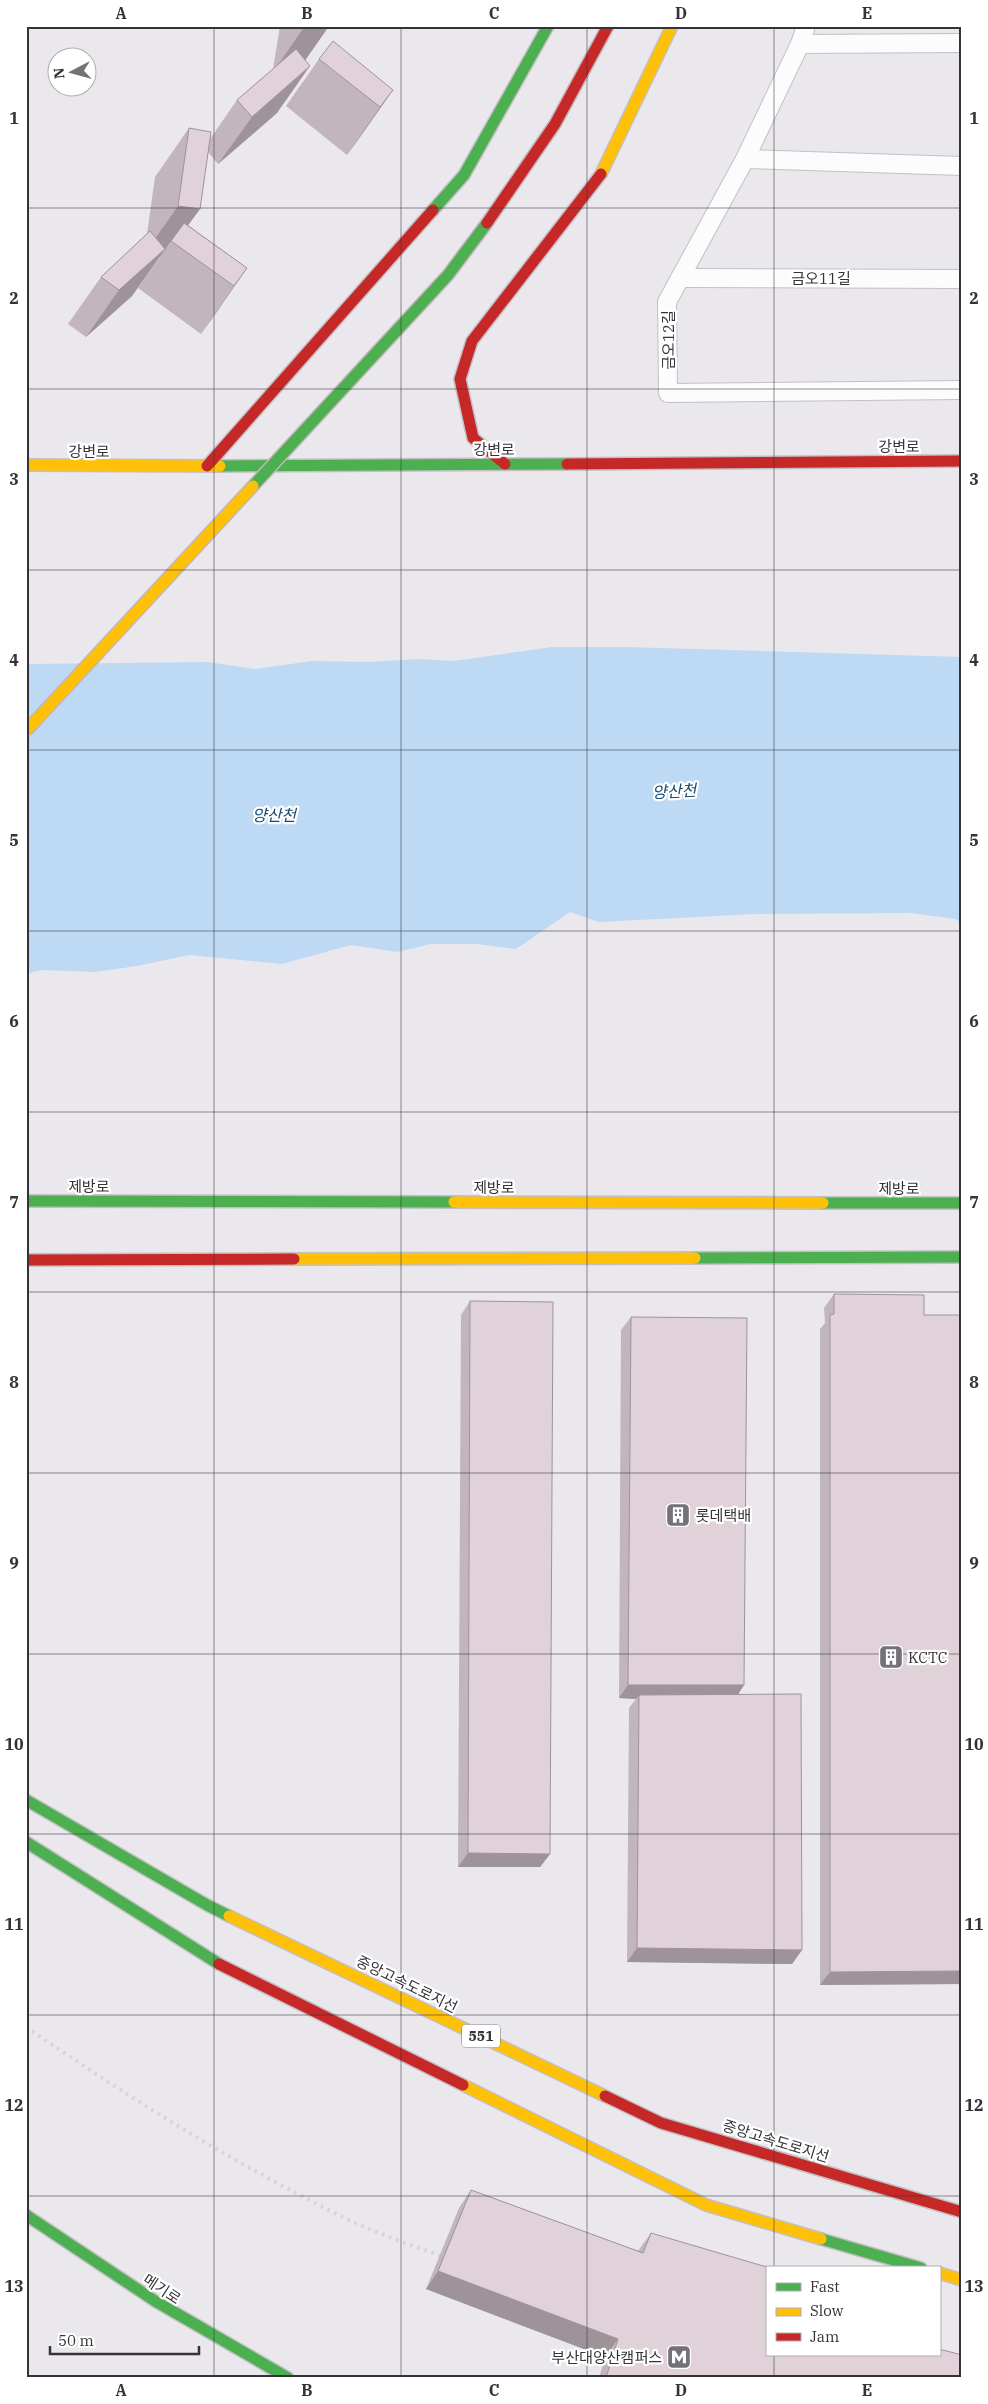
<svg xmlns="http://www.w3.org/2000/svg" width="988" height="2404" viewBox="0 0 988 2404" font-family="'IBM Plex Serif','Noto Sans KR',serif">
<rect width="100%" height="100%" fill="#ebe8ed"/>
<path fill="#bed9f4" d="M552,647H626L962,657V923L955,919L911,913L756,914L599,922L570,912L516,949L476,944H431L397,952L351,945L282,964L189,955L137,966L95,972L41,970L26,974V664L208,662L255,669L312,661L369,662L418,659L454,661Z"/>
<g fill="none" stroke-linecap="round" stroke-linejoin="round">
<defs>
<g id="street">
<path d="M806,26L800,44L745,159L667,302L668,393L962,390"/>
<path d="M800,44L962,43"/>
<path d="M745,159L962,166"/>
<path d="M680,278L962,279"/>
</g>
<g id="fast">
<path d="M433,210L464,175L548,26"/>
<path d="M220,466L567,464"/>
<path d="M26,1201L454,1202"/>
<path d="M823,1203H962"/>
<path d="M695,1258L962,1257"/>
<path d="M26,1800L207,1905L229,1916"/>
<path d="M26,1842L219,1964"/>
<path d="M26,2215L155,2301L288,2378"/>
<path d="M821,2239L921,2268"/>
</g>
<g id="slow">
<path d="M601,174L672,26"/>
<path d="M26,465L220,466"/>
<path d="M454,1202L823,1203"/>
<path d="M294,1259L695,1258"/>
<path d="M229,1916L605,2096"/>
<path d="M463,2085L706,2205L821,2239"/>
<path d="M939,2273L962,2280"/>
</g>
<g id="jam">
<path d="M505,464L473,438L460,379L472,341L601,174"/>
<path d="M567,464L962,461"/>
<path d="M207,466L433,210"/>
<path d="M26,1260L294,1259"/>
<path d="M219,1964L463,2085"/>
<path d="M605,2096L661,2123L962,2212"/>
</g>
</defs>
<use href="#street" stroke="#c3c0c4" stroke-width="20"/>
<use href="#fast" stroke="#c3c0c4" stroke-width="14"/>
<use href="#slow" stroke="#c3c0c4" stroke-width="14"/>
<use href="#jam" stroke="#c3c0c4" stroke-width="14"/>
<use href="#street" stroke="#fcfcfc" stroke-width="18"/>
<use href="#fast" stroke="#4caf50" stroke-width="11"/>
<use href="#slow" stroke="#ffc107" stroke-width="11"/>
<use href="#jam" stroke="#c62828" stroke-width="11"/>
<path stroke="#d6d4d6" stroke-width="4" stroke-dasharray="2.5 5" stroke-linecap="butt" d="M26,2027C127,2096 231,2162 341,2216C377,2234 416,2247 453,2260"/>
<defs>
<path id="fast-bridge" d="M253,486L448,275L487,223"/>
<path id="slow-bridge" d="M26,731L253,486"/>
<path id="jam-bridge" d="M487,223L555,124L608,26"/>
</defs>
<use href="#fast-bridge" stroke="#c2b6b9" stroke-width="14" stroke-linecap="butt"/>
<use href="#slow-bridge" stroke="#c2b6b9" stroke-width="14" stroke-linecap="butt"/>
<use href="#jam-bridge" stroke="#c2b6b9" stroke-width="14" stroke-linecap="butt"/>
<use href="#fast-bridge" stroke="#4caf50" stroke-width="11"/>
<use href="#slow-bridge" stroke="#ffc107" stroke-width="11"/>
<use href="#jam-bridge" stroke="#c62828" stroke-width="11"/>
</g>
<g fill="#c2b5bb">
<path d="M280,26H329L305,60L277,113L218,164L208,152L200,209L188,225L247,268L201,334L138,288L160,257H159L132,296L86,337L68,324L101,277L147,234L155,177L189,128L210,139L237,100L273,69Z"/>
<path d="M319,59L393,90L360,137L347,155L286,106Z"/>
<path d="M834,1294L924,1315H962V1984L820,1985V1329L825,1323L824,1308Z"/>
<path d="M470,1301L550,1854L540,1867H458L461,1315Z"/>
<path d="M631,1317L744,1685L738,1694L802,1950L792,1964L627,1962L629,1708L636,1699L619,1698L621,1330Z"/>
<path d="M471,2190L638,2251L651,2233L767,2355L962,2378H599L605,2357L426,2289L459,2208Z"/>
</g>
<g fill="#9e9399">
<path d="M305,26H329L295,75L273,72Z"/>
<path d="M310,66L277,113L218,164L252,117Z"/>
<path d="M393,90L360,137L347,155L380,107Z"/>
<path d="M178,206L200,209L175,243L171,241L132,296L86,337Z"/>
<path d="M247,268L214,316L201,334L234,286Z"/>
<path d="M628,1685H744L735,1699L639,1695L636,1699L619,1698Z"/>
<path d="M468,1853L550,1854L540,1867H458Z"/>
<path d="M637,1948L802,1950L792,1964L627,1962Z"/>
<path d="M962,1971V1984L820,1985L830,1972Z"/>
<path d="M438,2271L618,2339L605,2357L426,2289Z"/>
</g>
<g fill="#e1d2da" stroke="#9e9399">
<path d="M333,41L393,90L380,107L319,59Z"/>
<path d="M296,49L310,66L252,117L237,100Z"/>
<path d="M189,128L211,132L200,209L178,206Z"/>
<path d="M184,223L247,268L234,286L171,241Z"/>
<path d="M150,231L165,249L119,290L101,277Z"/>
<path d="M834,1294L924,1295V1315H962V1971L830,1972V1315L834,1314Z"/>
<path d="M470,1301L553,1302L550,1854L468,1853Z"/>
<path d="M631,1317L747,1318L744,1685H628Z"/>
<path d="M801,1694L802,1950L637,1948L639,1695Z"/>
<path d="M471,2190L643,2253L651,2233L770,2268H767V2355H939V2349L962,2355V2378H606L618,2339L438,2271Z"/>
</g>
<path fill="none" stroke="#353337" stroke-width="1" stroke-opacity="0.55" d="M214,26V2378M401,26V2378M587,26V2378M774,26V2268M26,208H962M26,389H962M26,570H962M26,750H962M26,931H962M26,1112H962M26,1292H962M26,1473H962M26,1654H962M26,1834H962M26,2015H962M26,2196H962M774,2355V2378"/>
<defs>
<symbol id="building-square" viewBox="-11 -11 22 22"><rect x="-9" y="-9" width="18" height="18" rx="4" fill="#757277" stroke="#fff"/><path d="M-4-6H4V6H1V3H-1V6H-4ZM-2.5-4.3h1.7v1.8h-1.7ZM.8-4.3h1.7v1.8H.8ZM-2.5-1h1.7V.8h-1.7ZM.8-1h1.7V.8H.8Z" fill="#fff"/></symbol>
<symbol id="metro-square" viewBox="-11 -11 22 22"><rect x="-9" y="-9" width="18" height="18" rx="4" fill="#757277" stroke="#fff"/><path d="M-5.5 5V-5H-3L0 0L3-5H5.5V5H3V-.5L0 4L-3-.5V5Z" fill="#fff"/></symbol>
</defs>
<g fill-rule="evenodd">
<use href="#building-square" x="664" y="1501" width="28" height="28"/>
<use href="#building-square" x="877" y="1643" width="28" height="28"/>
<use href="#metro-square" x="665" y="2343" width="28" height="28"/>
</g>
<g text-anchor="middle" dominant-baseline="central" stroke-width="4.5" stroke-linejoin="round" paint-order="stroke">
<rect fill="#fff" stroke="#727073" stroke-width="1" x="462" y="2024.5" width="38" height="23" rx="4"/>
<g font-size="14" font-weight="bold" fill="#353337">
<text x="481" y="2036">551</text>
</g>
<g font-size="15" fill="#353337" stroke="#fff">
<text x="821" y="278">금오11길</text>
<text transform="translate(668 340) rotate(-90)">금오12길</text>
<text x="899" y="446">강변로</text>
<text x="494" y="449">강변로</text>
<text x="89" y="451">강변로</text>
<text x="89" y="1186">제방로</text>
<text x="494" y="1187">제방로</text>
<text x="899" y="1188">제방로</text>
<text transform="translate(407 1984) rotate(26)">중앙고속도로지선</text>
<text transform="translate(776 2141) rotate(17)">중앙고속도로지선</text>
<text transform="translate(162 2289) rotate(33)">메기로</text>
</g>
<g font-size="15" fill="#353337" stroke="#fff" text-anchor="start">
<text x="696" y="1515">롯데택배</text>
<text x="908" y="1657">KCTC</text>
<text x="662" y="2357" text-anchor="end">부산대양산캠퍼스</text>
</g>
<g font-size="16" font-style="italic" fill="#184a71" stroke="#fff">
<text transform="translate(674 791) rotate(-3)">양산천</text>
<text x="274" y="815">양산천</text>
</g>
</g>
<rect width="988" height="2404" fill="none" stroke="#ffffff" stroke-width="55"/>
<rect x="766" y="2266" width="175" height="90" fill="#ffffff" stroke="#aeadaf"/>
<rect x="776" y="2283" width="25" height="8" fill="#4caf50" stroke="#aeadaf"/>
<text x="810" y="2292" font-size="15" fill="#353337">Fast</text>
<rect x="776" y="2308" width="25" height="8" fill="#ffc107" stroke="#aeadaf"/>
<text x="810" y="2316" font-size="15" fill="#353337">Slow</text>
<rect x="776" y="2333" width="25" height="8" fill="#c62828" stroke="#aeadaf"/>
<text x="810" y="2342" font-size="15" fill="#353337">Jam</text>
<g transform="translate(72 72) rotate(264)"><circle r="24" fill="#ffffff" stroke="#aeadaf"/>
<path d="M0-4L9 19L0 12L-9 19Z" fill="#757277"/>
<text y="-8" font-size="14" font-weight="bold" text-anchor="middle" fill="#353337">N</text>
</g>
<path d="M50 2346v8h149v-8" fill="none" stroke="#353337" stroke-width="2.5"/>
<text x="58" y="2346" font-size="15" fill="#353337" stroke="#ffffff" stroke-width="4" paint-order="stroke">50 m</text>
<rect x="28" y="28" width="932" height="2348" fill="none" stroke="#353337" stroke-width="2"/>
<g font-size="16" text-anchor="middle" font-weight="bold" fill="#353337">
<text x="121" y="19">A</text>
<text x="307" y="19">B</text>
<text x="494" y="19">C</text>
<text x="681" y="19">D</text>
<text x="867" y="19">E</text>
<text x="14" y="124">1</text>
<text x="974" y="124">1</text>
<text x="14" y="304">2</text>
<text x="974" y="304">2</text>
<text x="14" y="485">3</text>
<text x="974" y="485">3</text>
<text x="14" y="666">4</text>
<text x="974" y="666">4</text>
<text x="14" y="846">5</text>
<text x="974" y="846">5</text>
<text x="14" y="1027">6</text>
<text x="974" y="1027">6</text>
<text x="14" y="1208">7</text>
<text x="974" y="1208">7</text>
<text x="14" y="1388">8</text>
<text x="974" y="1388">8</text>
<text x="14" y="1569">9</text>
<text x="974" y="1569">9</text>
<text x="14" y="1750">10</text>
<text x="974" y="1750">10</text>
<text x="14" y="1930">11</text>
<text x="974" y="1930">11</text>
<text x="14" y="2111">12</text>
<text x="974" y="2111">12</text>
<text x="14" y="2292">13</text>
<text x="974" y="2292">13</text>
<text x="121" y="2396">A</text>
<text x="307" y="2396">B</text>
<text x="494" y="2396">C</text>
<text x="681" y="2396">D</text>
<text x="867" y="2396">E</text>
</g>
</svg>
